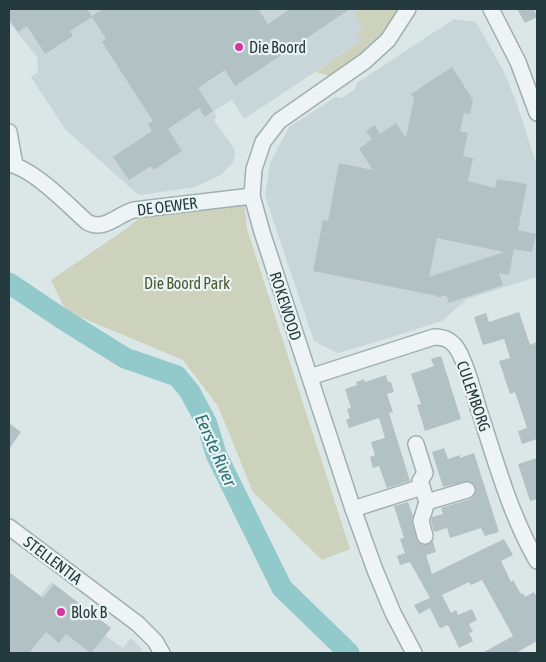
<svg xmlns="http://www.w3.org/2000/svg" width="546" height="662" viewBox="0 0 546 662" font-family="'Asap Condensed',sans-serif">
<rect width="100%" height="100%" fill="#dbe6e7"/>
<g fill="#c9d6d9">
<path d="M9,9H360L354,13L364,28L362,41L244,119L232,100L214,111L217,117L214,120L234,148L235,153L233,162L221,175L195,187L140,195L136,193L65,129L31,77L38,72L37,57L9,22Z"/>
<path d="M454,19L476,22L504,72L517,104L537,166V277L467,299L442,321L376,342L337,353L314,341L265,196L270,163L289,127L336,97L342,98L355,89L357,83Z"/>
<path d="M51,582L111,628L105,635L107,637L123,648L131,638L140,647L143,653H9V640Z"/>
</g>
<g fill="#ccd2bb">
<path d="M360,9H400L383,35L371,47L361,55L329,76L316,72L361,41L356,33L363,28L354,13Z"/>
<path d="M244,201L247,229L350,549L322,560L253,492L218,406L183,360L66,311L51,280L126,229L142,216Z"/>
</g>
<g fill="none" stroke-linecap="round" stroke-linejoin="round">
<path stroke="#92cacb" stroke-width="21" d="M9,283L61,318L125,358L177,376L190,392L207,424L216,454L282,588L349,653"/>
</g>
<g fill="#b2c2c4" fill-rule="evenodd">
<path d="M9,9H87L92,16L103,9H258L268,24L290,9H350L235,86L225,70L198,88L213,111L205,117L199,108L168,129L182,151L154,170L151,166L129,180L113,157L152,131L148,124L153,121L102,42L106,39L92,17L70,31L73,36L45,54L27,26L18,32L9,19Z"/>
<path d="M517,9H534L537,17L525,23Z"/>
<path d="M452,67L473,100L470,114L464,113L460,131L468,133L463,156L473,158L468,181L495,188L497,179L527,184L518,230L536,234L532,252L514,249L509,275L499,273L503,285L449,303L446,295L437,298V296L313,271L323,220L328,221L339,163L373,170L359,149L372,139L366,131L375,125L380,134L396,123L406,138L414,98L411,94ZM437,238L504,252L429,277Z"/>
<path d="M519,312L530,345L537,342V439L522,444L518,431L527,428L515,392L510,394L499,361L510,358L504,339L483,345L474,317L486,313L489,322Z"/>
<path d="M441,356L461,419L425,431L417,405L421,404L411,374L434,366L431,359Z"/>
<path d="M386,375L388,382H391L394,392L387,394L393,412L389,413L410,481L387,488L379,466L373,468L370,457L375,455L371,442L385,438L379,418L349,428L346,420L350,418L347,409L351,408L345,389L357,385L356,382L364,379L365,382Z"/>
<path d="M9,423L21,432L9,449Z"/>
<path d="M444,448L448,459L460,455V458L474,453L499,532L485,536L481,528L450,538L447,528L434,532L431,521L432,517L443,514L441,508L470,499L474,496L476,492L474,484L469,481L443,487L432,452Z"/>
<path d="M537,458V499L530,501L518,464Z"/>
<path d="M408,502L413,516L412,523L418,542L427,545L433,541L436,552L426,555L432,574L504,539L513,555L501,561L511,582L513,580L521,594L523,593L525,597L534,592L537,597V641L516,653H482L513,636L482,580L471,585L469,582L442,595L451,613L456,610L458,615L472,609L477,620L469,624L473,632L469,633L473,641L459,648L448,625L441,628L439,627L430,608L419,614L414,605L430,598L410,562L400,565L397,556L405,553L400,539L404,538L394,506Z"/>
<path d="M9,572L43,598L54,584L111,628L91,653L66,634L59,643L46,632L29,653H9Z"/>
</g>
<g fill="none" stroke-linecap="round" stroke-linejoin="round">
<defs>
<g id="minor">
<path d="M408,9L388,40L365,61L279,121L263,142L254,169L252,196L262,232L353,509L375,570L393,613L414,653"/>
<path d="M491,9L518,62L537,113"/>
<path d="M9,132L15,165"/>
<path d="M9,164C34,169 68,205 87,222C104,232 118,214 134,210L252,196"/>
<path d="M310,377L434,337C446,337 453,341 459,352C468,369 473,391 479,410C496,462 510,514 537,561"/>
<path d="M416,444L425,473L420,481L427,502L467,490"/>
<path d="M353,509L422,487"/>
<path d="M9,527L138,624L155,641L162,653"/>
<path d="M425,536L421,521L427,502"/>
</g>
</defs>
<use href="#minor" stroke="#a0afb1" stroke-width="18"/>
<use href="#minor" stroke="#eef4f5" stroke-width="15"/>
</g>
<g fill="#d9339f" stroke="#eaf4f5" stroke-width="2">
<circle cx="239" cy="47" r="5"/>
<circle cx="61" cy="612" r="5"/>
</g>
<g text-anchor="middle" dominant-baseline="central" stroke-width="4.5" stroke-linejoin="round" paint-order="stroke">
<g font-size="16" fill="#243a3e" stroke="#eaf4f5" text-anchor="start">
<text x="249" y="47">Die Boord</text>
<text x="71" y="612">Blok B</text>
</g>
<g font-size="16" fill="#243a3e" stroke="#eaf4f5">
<text transform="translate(167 206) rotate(-7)">DE OEWER</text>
<text transform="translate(286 306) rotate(72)">ROKEWOOD</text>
<text transform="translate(474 396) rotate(71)">CULEMBORG</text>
<text transform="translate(53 560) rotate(37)">STELLENTIA</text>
</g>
<g font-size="16" fill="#4e5b30" stroke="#eaf4f5">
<text x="187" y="283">Die Boord Park</text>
</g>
<g font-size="18" font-style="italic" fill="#2b7175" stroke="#eaf4f5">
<text transform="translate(216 450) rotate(66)">Eerste River</text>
</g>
</g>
<rect width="546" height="662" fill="none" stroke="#243a3e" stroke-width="20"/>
</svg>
